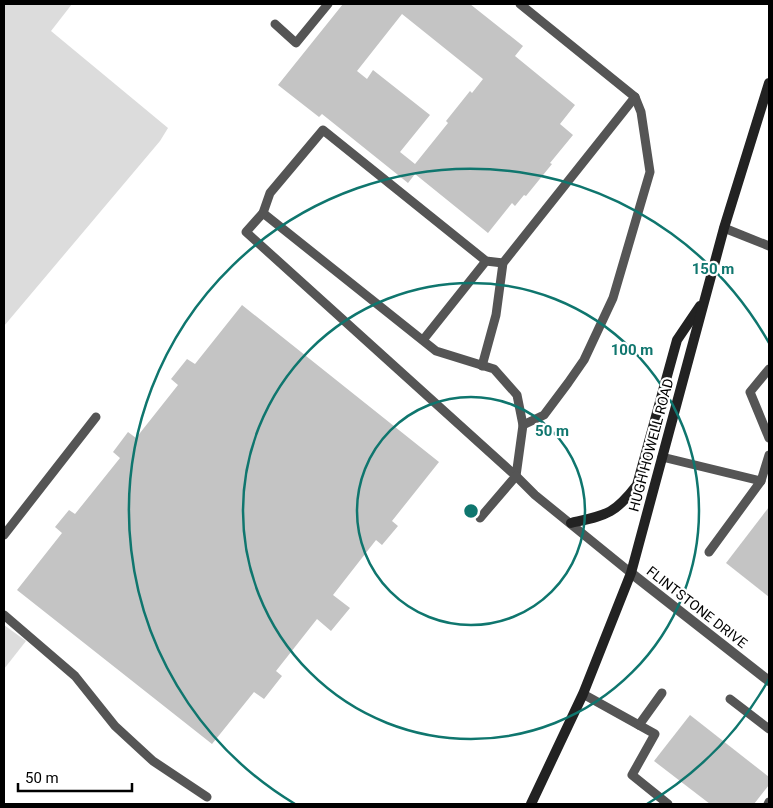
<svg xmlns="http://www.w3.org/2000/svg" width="773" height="808" viewBox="0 0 773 808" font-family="Roboto,sans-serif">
<rect width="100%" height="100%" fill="#fff"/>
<g fill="#dcdcdc">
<path d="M4,4H72L51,31L168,128L160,141L4,326Z"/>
<path d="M4,625L26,641L4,669Z"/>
</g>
<g fill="#c4c4c4" fill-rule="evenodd">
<path d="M343,4H470L523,46L515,56L575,105L560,124L573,135L550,163L552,164L526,196L524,195L515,206L512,203L488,233L415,174L408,183L322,114L319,117L278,85ZM402,14L483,79L472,93L470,91L446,121L448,123L415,164L400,152L430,115L373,70L367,79L357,71Z"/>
<path d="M242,305L439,462L392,521L398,526L382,545L376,540L333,595L350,608L331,631L317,619L276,671L282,676L264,699L254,692L212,744L17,590L62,533L55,527L69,510L75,514L120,458L113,452L128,432L136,438L178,385L171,379L187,359L195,364Z"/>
<path d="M769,507V597L726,563Z"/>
<path d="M690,715L769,777V785L754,804H710L654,761Z"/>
</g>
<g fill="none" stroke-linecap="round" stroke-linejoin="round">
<g stroke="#555" stroke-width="9">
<path d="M520,4L635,97L641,112L650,172L613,298L584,360L568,383L544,415L523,425"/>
<path d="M275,24L296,43L328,4"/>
<path d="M263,213L436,351L494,369L517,395L523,425L516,476L246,232Z"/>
<path d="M263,213L270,193L323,130L486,261L503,263"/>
<path d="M724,228L769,246"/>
<path d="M423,340L486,261"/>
<path d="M482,366L496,315L503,263L635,97"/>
<path d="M769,369L750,392L769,438"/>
<path d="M662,457L761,481L709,552"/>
<path d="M761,481L769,455"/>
<path d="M480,518L516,476L535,495L631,573"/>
<path d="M4,535L96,417"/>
<path d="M4,615L75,676L115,726L153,761L207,797"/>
<path d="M583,694L655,734L632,775L668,804"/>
<path d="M730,699L769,729"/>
<path d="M639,725L662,693"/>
<path d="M768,804L769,802"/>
</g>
<path stroke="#555" stroke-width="10" d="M631,573L769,681"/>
<g stroke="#222" stroke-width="10">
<path d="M571,523C606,515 614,515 637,485L677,340L700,306"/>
<path d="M531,804L583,694L631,573L724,228L769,83"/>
</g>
</g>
<g fill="none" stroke="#0f766e" stroke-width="2.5">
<circle cx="471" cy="511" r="114"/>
<circle cx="471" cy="511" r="228"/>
<path d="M769 679A342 342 0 0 1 647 804M295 804A342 342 0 1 1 769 343"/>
</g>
<g text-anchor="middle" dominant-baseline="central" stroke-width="4.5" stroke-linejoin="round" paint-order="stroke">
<g font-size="14" fill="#000" stroke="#fff">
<text transform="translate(651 445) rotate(-75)">HUGH HOWELL ROAD</text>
<text transform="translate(697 607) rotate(38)">FLINTSTONE DRIVE</text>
</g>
</g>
<circle cx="471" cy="511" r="8" fill="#0f766e" stroke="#fff" stroke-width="2.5"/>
<g font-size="15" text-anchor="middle" font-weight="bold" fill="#0f766e" stroke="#fff" stroke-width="4.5" stroke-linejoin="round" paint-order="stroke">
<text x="713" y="274">150 m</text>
<text x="632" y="355">100 m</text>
<text x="552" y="436">50 m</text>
</g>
<rect width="773" height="808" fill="none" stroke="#000000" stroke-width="10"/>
<path d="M18 783v8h114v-8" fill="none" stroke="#000000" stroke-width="2.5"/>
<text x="25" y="783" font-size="15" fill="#000000" stroke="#ffffff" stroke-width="4" paint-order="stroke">50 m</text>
</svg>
